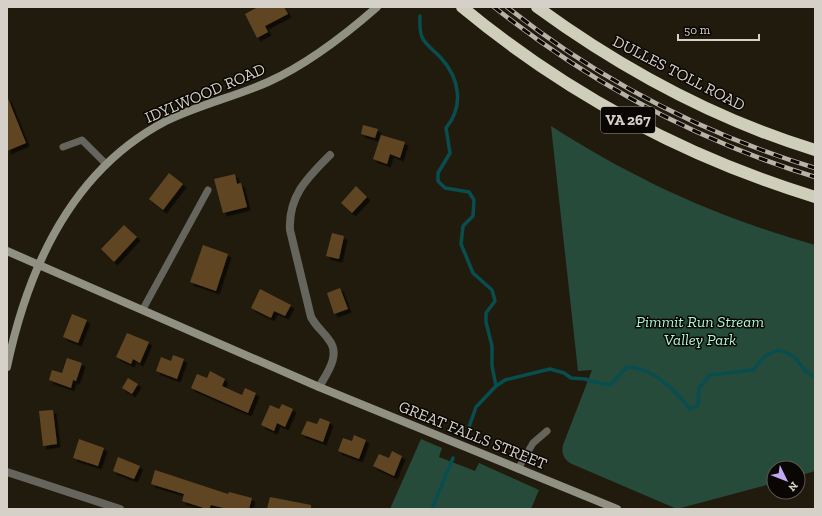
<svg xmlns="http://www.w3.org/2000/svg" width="822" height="516" viewBox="0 0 822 516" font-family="'Zilla Slab',serif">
<defs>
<filter id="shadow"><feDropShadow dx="3.5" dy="3.5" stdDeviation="0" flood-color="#0009"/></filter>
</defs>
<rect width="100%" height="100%" fill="#211b0d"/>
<g fill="#274b3b">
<path d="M551,126C635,180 719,218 815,245V471L798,476V468H774V483L677,509L572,464C564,460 561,453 563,445L592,370L578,371Z"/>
<path d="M421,439L442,448L439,457L475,471L479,463L539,490L531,509H390Z"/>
</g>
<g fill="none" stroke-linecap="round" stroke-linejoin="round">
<g stroke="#084e4f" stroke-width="3.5">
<path d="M420,16C420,23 419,30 422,37C426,46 435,51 441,58C460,79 464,106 446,128L450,153L438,173V181L445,188L469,192L474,200L473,216L463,226L461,244L473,273L492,290L495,301L486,313V322L492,346V366L496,386"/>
<path d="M469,427L476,407L496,386L505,380L550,369L564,373L571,378L585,379L594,382L610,385L627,367C652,367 675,390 690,409L698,405L699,388L710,375L753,370L765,356L778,350C784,352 791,353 796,359C802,365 805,375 815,376"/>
<path d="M432,509L453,458"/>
</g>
</g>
<g fill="#614523" filter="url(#shadow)">
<path d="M258,7H284L288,14L265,26L268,32L257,38L245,14Z"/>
<path d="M7,96L26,143L7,151Z"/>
<path d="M363,125L378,129L375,138L361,134Z"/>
<path d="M381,135L405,142L400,158L390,154L387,164L373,159Z"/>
<path d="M169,173L183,184L163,210L149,199Z"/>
<path d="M235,174L237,184L241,183L247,207L223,213L214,179Z"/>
<path d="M356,186L367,197L352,213L341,203Z"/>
<path d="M124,225L137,237L114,262L101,249Z"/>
<path d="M332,233L344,236L339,259L326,256Z"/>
<path d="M203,245L228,254L216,291L190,282Z"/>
<path d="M340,288L348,309L334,314L327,293Z"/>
<path d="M260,289L291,305L285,316L274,311L271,318L251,308Z"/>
<path d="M72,314L87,320L78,343L63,337Z"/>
<path d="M127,333L149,342L140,363L133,359L131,364L116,357Z"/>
<path d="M173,355L184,359L177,379L156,371L161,357L171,361Z"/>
<path d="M67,358L82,363L76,381L73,380L71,388L49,380L52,370L62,373Z"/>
<path d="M210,371L225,379L222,386L242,395L245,388L256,393L248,413L191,388L197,374L207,378Z"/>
<path d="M128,378L138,384L132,394L122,388Z"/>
<path d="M282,404L293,409L285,427L277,423L274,431L261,425L270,405L279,409Z"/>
<path d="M53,410L57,444L43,446L39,411Z"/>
<path d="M320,418L330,422L323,442L301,434L307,421L317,424Z"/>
<path d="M354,435L366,440L359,459L338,451L343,438L352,441Z"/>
<path d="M79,439L104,448L98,466L73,458Z"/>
<path d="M392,451L402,456L394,476L373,466L379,454L389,458Z"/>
<path d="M118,457L140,466L134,479L113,471Z"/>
<path d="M155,470L228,494L229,492L252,498L249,509H228L211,505L209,509H207L182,501L184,494L151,484Z"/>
<path d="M270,497L311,505V509H267Z"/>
</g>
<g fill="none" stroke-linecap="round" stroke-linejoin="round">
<g stroke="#66655d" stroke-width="7">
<path d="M63,147L82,140L106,164"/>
<path d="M143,309L208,190"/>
<path d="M518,469L533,443L547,431"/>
</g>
<g stroke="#66655d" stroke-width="8">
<path d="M319,387C327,373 341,355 329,340C323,331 317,328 311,317L290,230C288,196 308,177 330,155"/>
<path d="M7,472L120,509"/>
</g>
<g stroke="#909083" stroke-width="8">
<path d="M7,251L319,387L617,509"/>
<path d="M7,367C28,267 72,170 166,121C198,105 234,97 268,82C308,64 344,36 377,7"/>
</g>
<g stroke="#cfceba" stroke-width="12">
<path d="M462,7C567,94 685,157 815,197"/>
<path d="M537,7C622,69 714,119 815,150"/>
</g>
<defs>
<g id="rail">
<path d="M494,7C590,83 698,141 815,177"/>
<path d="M507,7C599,80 704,134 815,168"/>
</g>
</defs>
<use href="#rail" stroke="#b7b3a9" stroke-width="4.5"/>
<use href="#rail" stroke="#090603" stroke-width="3" stroke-dasharray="9" stroke-linecap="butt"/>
</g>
<g text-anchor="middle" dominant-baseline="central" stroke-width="3" stroke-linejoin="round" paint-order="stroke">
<rect fill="#090603" stroke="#98948d" stroke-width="1" x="601" y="107" width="54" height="26" rx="3"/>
<g font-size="15" font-weight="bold" fill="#d5d1c8">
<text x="628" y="120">VA 267</text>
</g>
<g font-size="16" fill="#d5d1c8" stroke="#090603">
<text transform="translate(679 73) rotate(27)">DULLES TOLL ROAD</text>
<text transform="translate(205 93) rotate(-23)">IDYLWOOD ROAD</text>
<text transform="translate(473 435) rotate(22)">GREAT FALLS STREET</text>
</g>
<g font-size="16" font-style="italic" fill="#a9f7d3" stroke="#090603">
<text x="700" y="321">Pimmit Run Stream<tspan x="700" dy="18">Valley Park</tspan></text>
</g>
</g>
<rect width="822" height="516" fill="none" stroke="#d5d1c8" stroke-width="16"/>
<g transform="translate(786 480) rotate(133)"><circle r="19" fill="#090603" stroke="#5b5752"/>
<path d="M0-3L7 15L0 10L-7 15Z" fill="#c1a8f3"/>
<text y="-6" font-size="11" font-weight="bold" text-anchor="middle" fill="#d5d1c8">N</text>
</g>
<path d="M678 34v6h81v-6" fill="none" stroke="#d5d1c8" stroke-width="2"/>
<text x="684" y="34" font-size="12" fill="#d5d1c8" stroke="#090603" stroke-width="3" paint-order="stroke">50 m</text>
</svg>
